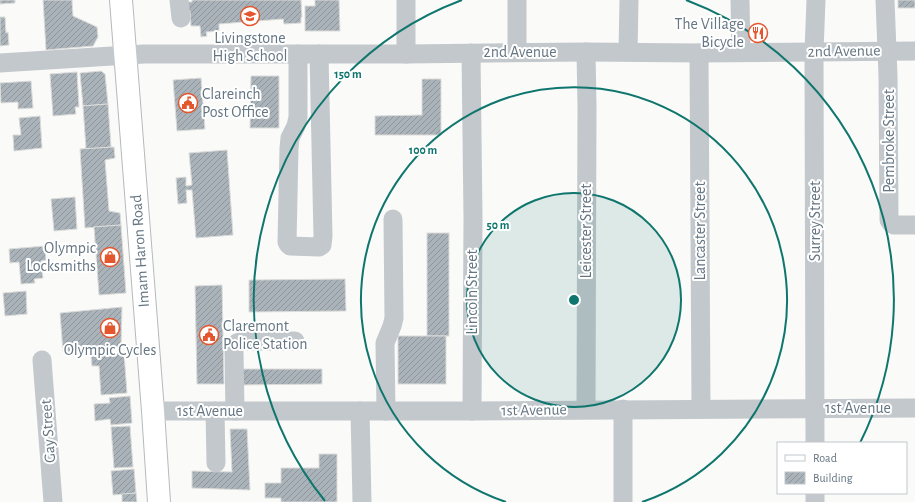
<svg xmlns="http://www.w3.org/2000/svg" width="915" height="502" viewBox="0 0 915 502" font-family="'Alegreya Sans',sans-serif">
<defs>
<pattern id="building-hatch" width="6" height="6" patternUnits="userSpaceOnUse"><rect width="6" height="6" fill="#aab3b9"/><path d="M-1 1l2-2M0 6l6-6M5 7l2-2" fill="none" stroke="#8e969c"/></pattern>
</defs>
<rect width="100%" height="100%" fill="#fafaf8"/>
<g fill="url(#building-hatch)" stroke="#dcdcda">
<path d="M0,0H15V3L0,4Z"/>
<path d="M43,0H72L73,16L97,27L98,37L93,46L46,50Z"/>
<path d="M192,0H301L302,17H301V23L284,24L283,19L219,24V31L206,32L207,36L201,37L200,26H191L190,11H188L187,2H192Z"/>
<path d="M315,0H339L340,31H305V6H315Z"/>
<rect x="898" y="0" width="17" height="8"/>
<path d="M0,17H5L6,33L8,32L9,45L0,46Z"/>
<path d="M101,71L105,74L108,104L83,106L80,73Z"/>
<path d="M77,72L79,107H75L76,114L53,116L50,74Z"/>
<path d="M251,76H279V128H250Z"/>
<path d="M201,78L205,129L177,131L173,80Z"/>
<path d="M422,79H441V135H375V116L422,115Z"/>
<path d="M31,81L33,108L18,109V102L1,103L0,83Z"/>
<path d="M108,104L111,147L86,149L83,106Z"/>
<path d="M40,116L42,148L14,151L13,135H21L19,118Z"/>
<path d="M114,147L115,158L105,160L109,211L120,213L121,225L85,228L80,149Z"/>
<path d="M227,150L233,235L196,238L192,190H186L187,203L178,204L176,178L186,177V186L192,185L189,153Z"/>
<path d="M75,197L77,229L54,231L51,199Z"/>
<path d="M121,225L126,293L99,295L94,227Z"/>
<rect x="427" y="233" width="22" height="103"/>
<path d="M45,246L46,260L41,261L43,278L34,279L35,283L21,284L19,262L10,263L9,249Z"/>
<path d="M345,279L346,311L249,312V280Z"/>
<path d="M222,285L224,384H197L195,286Z"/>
<path d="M26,291L27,314L5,316L3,293Z"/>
<path d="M122,307L121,348L63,352L60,313Z"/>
<rect x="398" y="336" width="48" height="48"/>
<path d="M124,353L127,393L101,395L99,366H92L91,355Z"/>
<path d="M239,369H322V384L239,385Z"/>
<path d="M130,396L132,423L111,425L110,419L95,421L94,404L110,403L109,398Z"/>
<path d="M130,426L133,467L114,468L111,427Z"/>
<path d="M230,429H247L250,490L192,488V471L232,472Z"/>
<path d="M319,454H337V502H281V498H265V483H281V468H319Z"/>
<path d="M134,469L136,493L113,495L111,471Z"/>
<path d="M136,493L137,502H122V494Z"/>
</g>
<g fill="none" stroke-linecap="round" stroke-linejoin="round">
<defs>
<path id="major" d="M121,0L153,411L159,502"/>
</defs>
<use href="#major" stroke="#b5babe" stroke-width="24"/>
<g stroke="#c3c8cc" stroke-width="19">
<path d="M179,0L181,18"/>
<path d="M517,0V52"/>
<path d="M740,0L741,52"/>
<path d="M885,0L888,76L889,220L891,223L894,225H915"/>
<path d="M628,52L629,0"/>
<path d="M471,53L473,218L472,411"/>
<path d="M699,53L701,409"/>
<path d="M298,54V117L296,126L290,138L289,148L287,242L288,244L290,246L319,247L322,245L323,236L319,54"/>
<path d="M406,54V0"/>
<path d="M0,63L144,54H406L586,52L699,53L915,51"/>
<path d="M42,360L53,502"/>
<path d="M586,409L587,106L586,52"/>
<path d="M623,409V502"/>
<path d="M153,411H472L915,408"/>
<path d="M215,411L216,463"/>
<path d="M235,411L234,351C234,343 237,342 245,341H295"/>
<path d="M360,411L362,502"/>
<path d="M386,411L385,343L392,326L394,318L393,219"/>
<path d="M815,443L814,52L816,0"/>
<path d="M815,493V502"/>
</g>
<use href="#major" stroke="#fff" stroke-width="22"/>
</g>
<circle cx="574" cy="300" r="107" fill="#0f766e" fill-opacity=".12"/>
<g fill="none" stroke="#0f766e" stroke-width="2">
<circle cx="574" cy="300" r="107"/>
<path d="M506 502A213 213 0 1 1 642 502"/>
<path d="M325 501A320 320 0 0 1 462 0M686 0A320 320 0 0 1 860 443"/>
</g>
<defs>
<symbol id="school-ring" viewBox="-11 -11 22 22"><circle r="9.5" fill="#fff" stroke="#e4572e" stroke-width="1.5"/><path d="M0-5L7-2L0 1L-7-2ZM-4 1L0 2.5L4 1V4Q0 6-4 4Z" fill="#e4572e"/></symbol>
<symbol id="restaurant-ring" viewBox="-11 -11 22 22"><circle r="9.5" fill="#fff" stroke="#e4572e" stroke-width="1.5"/><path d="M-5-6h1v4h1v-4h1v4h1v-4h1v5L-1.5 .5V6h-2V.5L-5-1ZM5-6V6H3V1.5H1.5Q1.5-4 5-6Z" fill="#e4572e"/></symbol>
<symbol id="civic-ring" viewBox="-11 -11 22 22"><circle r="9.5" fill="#fff" stroke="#e4572e" stroke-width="1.5"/><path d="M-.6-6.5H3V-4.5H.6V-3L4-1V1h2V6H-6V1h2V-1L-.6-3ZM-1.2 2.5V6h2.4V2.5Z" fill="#e4572e"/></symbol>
<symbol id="shop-ring" viewBox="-11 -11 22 22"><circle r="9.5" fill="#fff" stroke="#e4572e" stroke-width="1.5"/><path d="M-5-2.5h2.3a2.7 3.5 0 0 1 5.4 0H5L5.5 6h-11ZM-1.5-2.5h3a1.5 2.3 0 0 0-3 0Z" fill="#e4572e"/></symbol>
</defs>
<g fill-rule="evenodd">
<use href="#school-ring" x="239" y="5" width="22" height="22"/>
<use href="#restaurant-ring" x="747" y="22" width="22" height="22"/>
<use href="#civic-ring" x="177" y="92" width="22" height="22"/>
<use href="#shop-ring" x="99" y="246" width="22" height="22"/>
<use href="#shop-ring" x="99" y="317" width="22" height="22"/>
<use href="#civic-ring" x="198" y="324" width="22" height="22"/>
</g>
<g text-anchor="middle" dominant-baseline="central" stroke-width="4" stroke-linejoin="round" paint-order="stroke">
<g font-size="16" fill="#657683" stroke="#fff" text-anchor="end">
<text x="744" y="24">The Village<tspan x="744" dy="18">Bicycle</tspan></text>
<text x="250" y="38" text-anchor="middle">Livingstone<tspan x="250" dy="18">High School</tspan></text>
<text x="202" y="94" text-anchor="start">Clareinch<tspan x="202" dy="18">Post Office</tspan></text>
<text x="96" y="248">Olympic<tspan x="96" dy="18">Locksmiths</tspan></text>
<text x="223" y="326" text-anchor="start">Claremont<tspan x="223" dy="18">Police Station</tspan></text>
<text x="110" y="350" text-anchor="middle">Olympic Cycles</text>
</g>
<g font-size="16" fill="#657683" stroke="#fff">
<text transform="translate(844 51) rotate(-1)">2nd Avenue</text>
<text x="520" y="52">2nd Avenue</text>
<text transform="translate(889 141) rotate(-90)">Pembroke Street</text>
<text transform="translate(815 221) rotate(-90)">Surrey Street</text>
<text transform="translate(586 231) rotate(-90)">Leicester Street</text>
<text transform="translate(700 231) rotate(-90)">Lancaster Street</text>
<text transform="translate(140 251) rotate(-94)">Imam Haron Road</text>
<text transform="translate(472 292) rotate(-90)">Lincoln Street</text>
<text x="858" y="408">1st Avenue</text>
<text transform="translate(534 410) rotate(-1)">1st Avenue</text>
<text x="210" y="411">1st Avenue</text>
<text transform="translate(48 431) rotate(-94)">Gay Street</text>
</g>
</g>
<circle cx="574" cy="300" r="6" fill="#0f766e" stroke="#fff" stroke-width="2"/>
<g font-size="12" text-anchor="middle" font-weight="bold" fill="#0f766e" stroke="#fff" stroke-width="4" stroke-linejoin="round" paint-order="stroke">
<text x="348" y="78">150 m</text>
<text x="423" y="154">100 m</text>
<text x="498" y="229">50 m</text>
</g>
<rect x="777" y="442" width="130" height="52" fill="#ffffff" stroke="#c1c8cd"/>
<rect x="785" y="455" width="20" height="6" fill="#ffffff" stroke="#c1c8cd"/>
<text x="813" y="462" font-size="12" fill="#657683">Road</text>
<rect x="785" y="472" width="20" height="12" fill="url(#building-hatch)" stroke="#c1c8cd"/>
<text x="813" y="482" font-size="12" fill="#657683">Building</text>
</svg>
